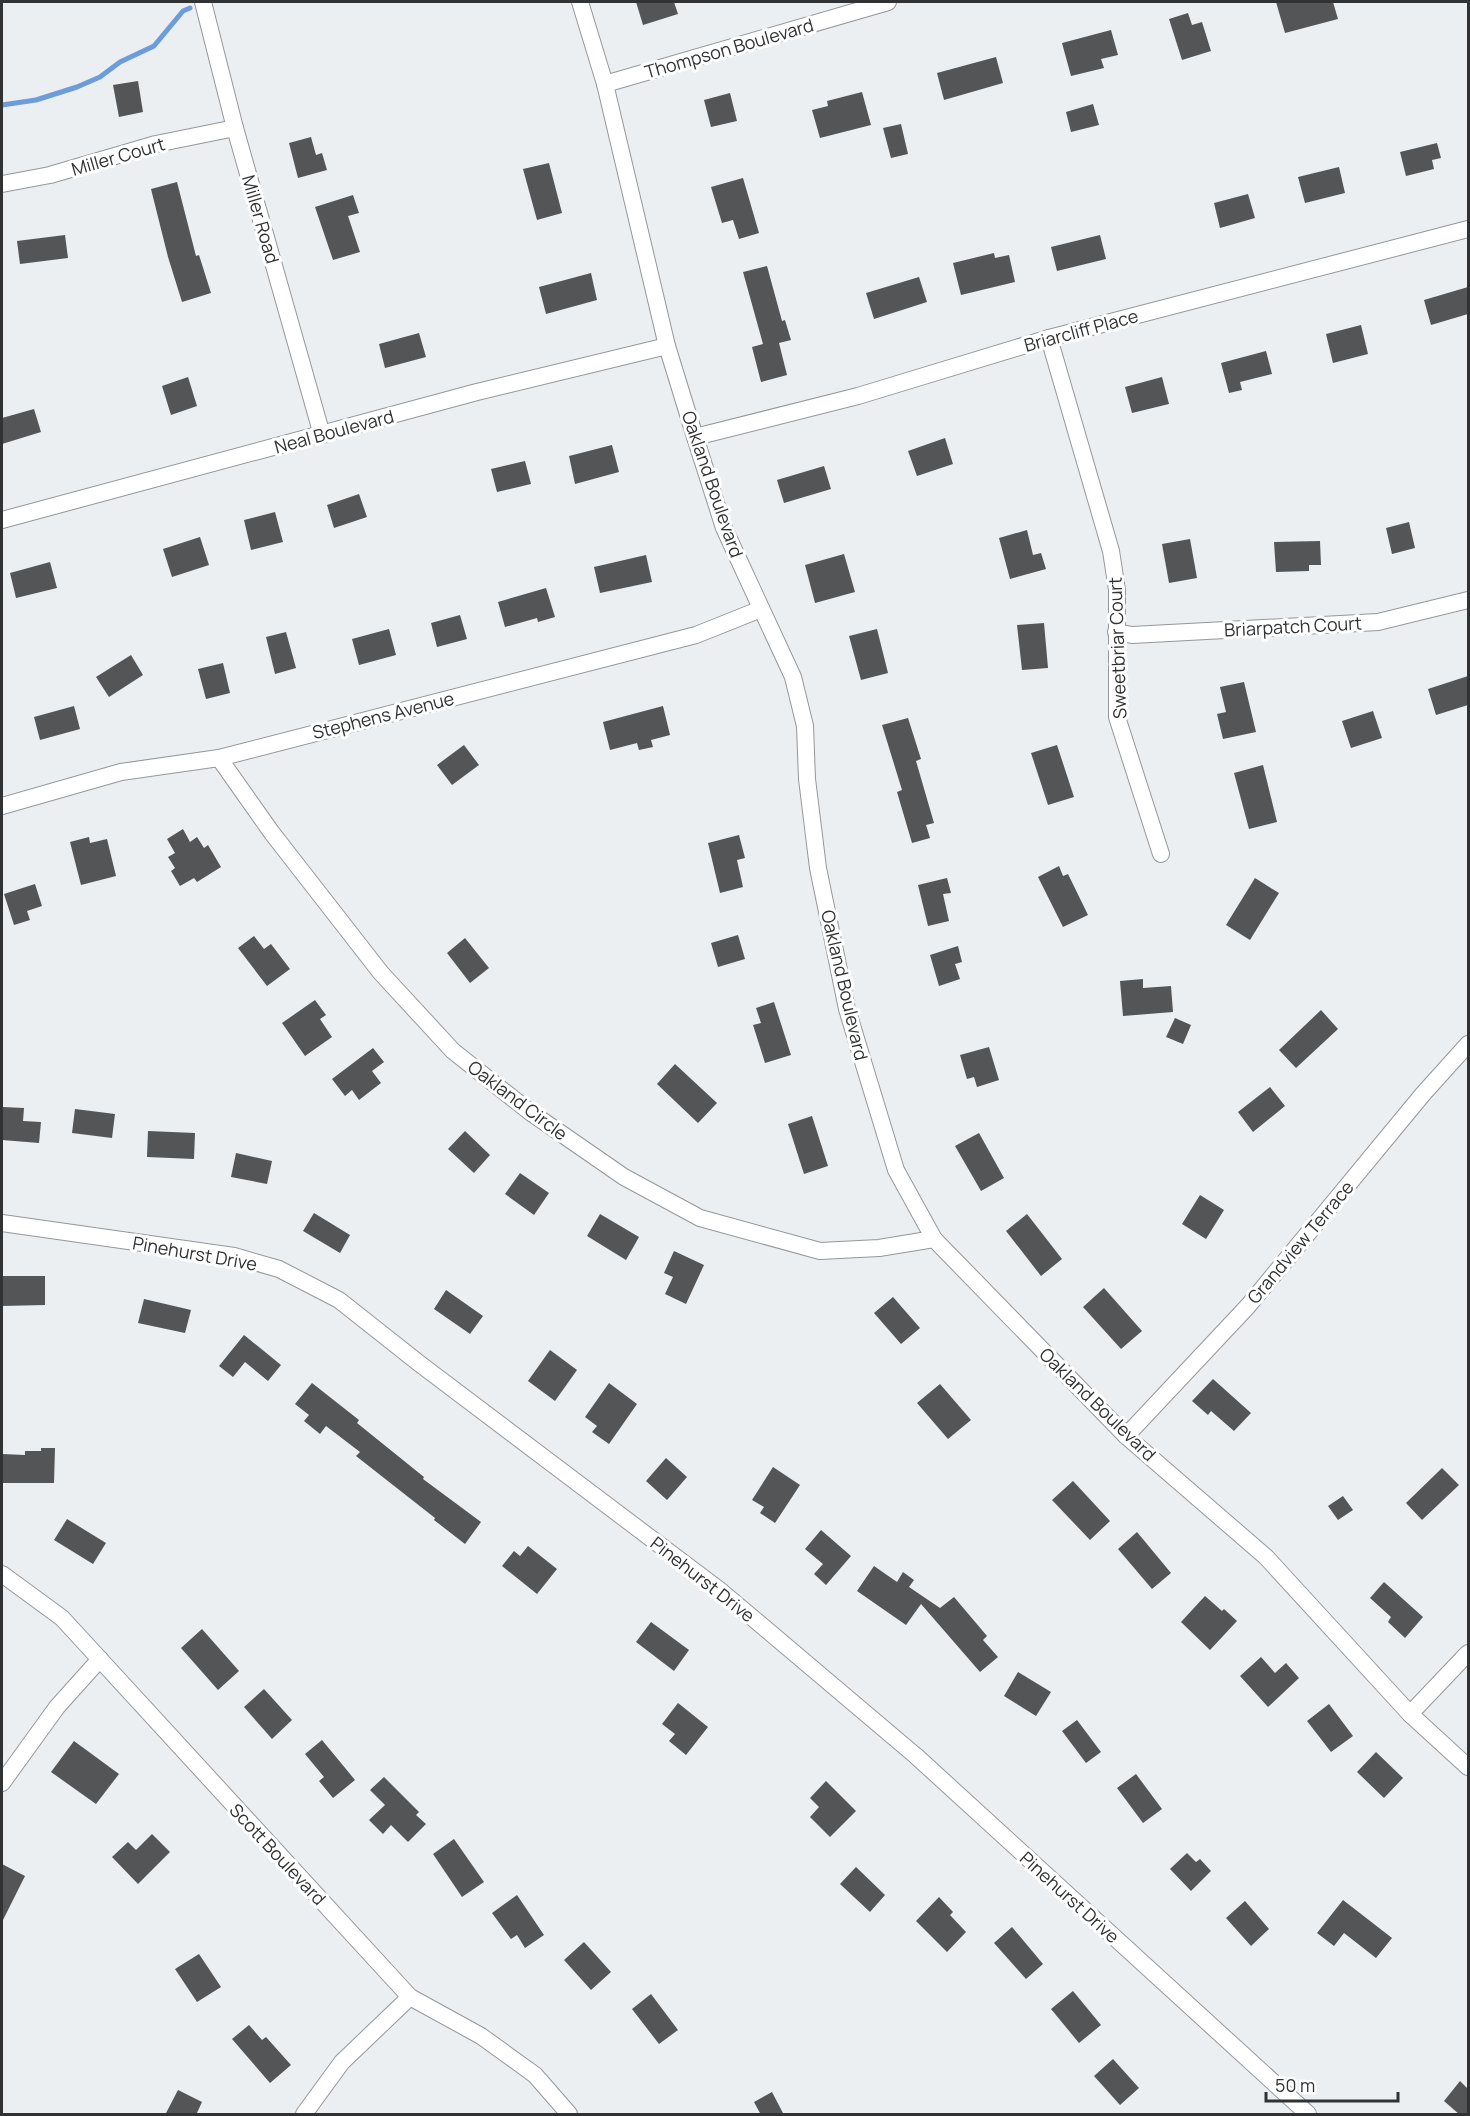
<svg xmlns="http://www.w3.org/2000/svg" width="1470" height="2116" viewBox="0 0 1470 2116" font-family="Manrope,sans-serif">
<rect width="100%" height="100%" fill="#eceff2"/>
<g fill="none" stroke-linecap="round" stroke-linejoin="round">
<path stroke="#6d9cdb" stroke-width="5" d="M2,105L36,100L77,87L100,77L120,62L154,46L183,11L190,8"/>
</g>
<g fill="#535557">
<path d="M636,2H674L678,14L643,25Z"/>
<path d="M1276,2H1333L1338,19L1285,33Z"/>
<path d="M1188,13L1192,25L1202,22L1211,51L1182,60L1169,19Z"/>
<path d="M1111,30L1118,55L1101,59L1104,68L1071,76L1062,43Z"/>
<path d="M996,57L1003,83L944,100L937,73Z"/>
<path d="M138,81L143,112L119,117L113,85Z"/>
<path d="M862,92L871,125L820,138L812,110L828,106L827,101Z"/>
<path d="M730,93L737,121L711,127L704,100Z"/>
<path d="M1093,104L1099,125L1071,132L1066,112Z"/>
<path d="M901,124L908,154L891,158L883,128Z"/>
<path d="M311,137L316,155L322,153L327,170L298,178L289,143Z"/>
<path d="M1437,143L1441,158L1432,160L1434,169L1406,176L1400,152Z"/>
<path d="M549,163L562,213L537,220L523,169Z"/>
<path d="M1339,167L1345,193L1305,203L1298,177Z"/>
<path d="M743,178L759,233L739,239L733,220L722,223L711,187Z"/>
<path d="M177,182L196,256L199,255L211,293L182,302L168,257L151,189Z"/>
<path d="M1248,194L1255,218L1220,228L1214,203Z"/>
<path d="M353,195L359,213L348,216L360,252L333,260L315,207Z"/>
<path d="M65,235L68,258L20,264L17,241Z"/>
<path d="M1100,235L1106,259L1057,271L1051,247Z"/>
<path d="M994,253L995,258L1009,255L1015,282L961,295L953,263Z"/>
<path d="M767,266L782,321L785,320L791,340L779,343L787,375L761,382L752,347L763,344L743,272Z"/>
<path d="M591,273L597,300L546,314L539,287Z"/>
<path d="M919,277L927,302L874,319L866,293Z"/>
<path d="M1468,287V314L1431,325L1424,300Z"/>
<path d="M1361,325L1368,354L1333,363L1326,334Z"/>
<path d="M419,333L426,357L385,368L379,344Z"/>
<path d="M1266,351L1272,374L1240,382L1242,390L1229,393L1221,363Z"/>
<path d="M188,377L197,406L171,415L162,386Z"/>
<path d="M1162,377L1169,404L1132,413L1125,387Z"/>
<path d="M34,409L41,432L2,444V418Z"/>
<path d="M945,438L953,464L917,476L908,451Z"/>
<path d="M612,445L619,472L575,484L569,456Z"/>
<path d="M525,461L531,484L497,492L491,469Z"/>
<path d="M824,466L831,489L784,503L777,480Z"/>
<path d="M359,494L367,517L334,528L327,505Z"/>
<path d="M275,512L283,542L251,550L244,520Z"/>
<path d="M1409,522L1415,548L1392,554L1386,528Z"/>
<path d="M1027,530L1033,555L1041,553L1046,569L1010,579L999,538Z"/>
<path d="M200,537L209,565L172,577L163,549Z"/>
<path d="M1190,539L1197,578L1169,583L1162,544Z"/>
<path d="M1320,541L1321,565H1309V571L1276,572L1274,542Z"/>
<path d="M844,554L855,592L815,603L805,565Z"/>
<path d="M646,555L652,582L600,593L594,567Z"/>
<path d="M50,562L57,588L16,598L10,573Z"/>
<path d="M546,588L555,617L538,622L537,618L505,627L498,602Z"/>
<path d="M460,615L467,639L437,647L431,623Z"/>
<path d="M1044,623L1048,668L1022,670L1017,625Z"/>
<path d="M389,629L396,655L359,665L352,639Z"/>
<path d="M877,629L888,673L861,680L849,636Z"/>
<path d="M286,632L296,668L275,674L266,637Z"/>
<path d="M131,655L143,675L109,697L96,677Z"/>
<path d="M223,663L230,693L206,699L198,669Z"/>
<path d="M1468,676V705L1436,715L1428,689Z"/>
<path d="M1244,682L1256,732L1223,739L1217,714L1226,712L1220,687Z"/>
<path d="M74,706L80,729L40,740L34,717Z"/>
<path d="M663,706L670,735L651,740L653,747L639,750L637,743L610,750L603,722Z"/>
<path d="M1373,711L1382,738L1351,748L1342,721Z"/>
<path d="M908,718L921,759L916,761L934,823L926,825L930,838L912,843L897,792L902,790L882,725Z"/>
<path d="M464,745L479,765L452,785L437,765Z"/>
<path d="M1057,745L1074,797L1048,805L1031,753Z"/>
<path d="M1263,765L1277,822L1249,829L1234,773Z"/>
<path d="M183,829L190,842L197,837L204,848L208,845L221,867L197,882L194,878L180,886L171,871L175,868L168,857L175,853L167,839Z"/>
<path d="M739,835L745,858L737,860L743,887L720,893L708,843Z"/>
<path d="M89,837L90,843L107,839L116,876L81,885L70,842Z"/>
<path d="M1059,866L1063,876L1068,874L1088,915L1063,927L1038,877Z"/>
<path d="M947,878L951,893L943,894L949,921L928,926L918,885Z"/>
<path d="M1255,878L1279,893L1250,940L1226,925Z"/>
<path d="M35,884L42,906L27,911L30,920L14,925L4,894Z"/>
<path d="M738,935L745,959L718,967L711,943Z"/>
<path d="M254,936L264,949L271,944L290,969L267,986L238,948Z"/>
<path d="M465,938L489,968L470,983L447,953Z"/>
<path d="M958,946L962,962L955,964L960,979L939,986L930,955Z"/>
<path d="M1143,979V988L1171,986L1173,1012L1123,1016L1120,981Z"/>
<path d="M315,1000L326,1015L320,1019L332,1037L305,1056L282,1023Z"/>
<path d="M774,1002L791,1055L765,1063L753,1025L761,1023L756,1008Z"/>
<path d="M1321,1010L1338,1029L1296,1068L1279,1050Z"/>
<path d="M1175,1018L1191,1025L1183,1044L1166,1037Z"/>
<path d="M989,1047L999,1080L977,1087L974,1077L967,1079L960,1055Z"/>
<path d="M373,1048L384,1062L372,1071L381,1083L359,1100L352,1090L345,1096L332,1079Z"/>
<path d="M675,1064L717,1103L698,1123L657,1084Z"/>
<path d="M1270,1087L1285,1106L1253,1132L1238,1112Z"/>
<path d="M3,1107L24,1108L23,1121L41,1122L39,1143L2,1140Z"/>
<path d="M75,1109L115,1114L112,1138L72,1133Z"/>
<path d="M812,1116L828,1166L804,1174L788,1124Z"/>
<path d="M148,1131L195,1133L194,1159L147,1157Z"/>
<path d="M465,1131L490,1155L474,1173L448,1149Z"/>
<path d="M979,1133L1004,1178L981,1191L955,1146Z"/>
<path d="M236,1153L272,1161L267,1184L231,1177Z"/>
<path d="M520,1173L549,1193L534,1215L505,1194Z"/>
<path d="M1200,1195L1224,1210L1206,1239L1182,1224Z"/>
<path d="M314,1213L350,1235L340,1253L303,1231Z"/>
<path d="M600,1214L639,1237L626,1260L587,1236Z"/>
<path d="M1027,1214L1062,1259L1041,1276L1006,1231Z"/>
<path d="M674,1251L704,1265L686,1304L665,1294L673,1277L664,1273Z"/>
<path d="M2,1276H45V1305L2,1306Z"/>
<path d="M1104,1288L1142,1331L1121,1349L1083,1307Z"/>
<path d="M446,1290L483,1316L470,1334L434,1309Z"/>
<path d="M893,1297L920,1328L901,1344L874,1313Z"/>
<path d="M144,1299L191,1310L185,1333L138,1323Z"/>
<path d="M244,1335L281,1365L268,1381L245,1362L233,1377L219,1366Z"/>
<path d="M550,1350L577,1370L555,1401L528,1381Z"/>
<path d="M1213,1379L1251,1413L1234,1431L1211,1411L1208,1415L1192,1401Z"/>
<path d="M312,1383L359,1420L357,1423L424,1477L423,1479L481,1522L465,1544L434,1520L435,1518L356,1456L360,1452L326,1426L320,1434L304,1421L309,1415L295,1404Z"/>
<path d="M609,1383L637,1404L609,1444L592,1432L597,1426L585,1417Z"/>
<path d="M940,1384L971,1420L948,1439L917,1403Z"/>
<path d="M41,1448H55L54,1483H2V1454L25,1455V1451H41Z"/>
<path d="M666,1458L687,1477L667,1500L646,1481Z"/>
<path d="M773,1467L800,1485L775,1523L760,1513L764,1507L752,1500Z"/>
<path d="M1442,1468L1459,1485L1422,1520L1406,1503Z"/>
<path d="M1073,1481L1110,1521L1090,1540L1052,1500Z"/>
<path d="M1343,1496L1353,1510L1338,1520L1328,1506Z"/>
<path d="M67,1519L106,1543L93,1564L54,1540Z"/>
<path d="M821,1530L851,1556L826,1585L814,1574L823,1564L805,1549Z"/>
<path d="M1137,1532L1171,1573L1152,1589L1118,1549Z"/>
<path d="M528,1546L557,1569L537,1594L502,1566L514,1551L520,1556Z"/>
<path d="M874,1566L897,1582L903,1572L914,1580L909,1587L940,1608L954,1597L987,1636L983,1640L998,1657L980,1672L921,1604L906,1625L857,1591Z"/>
<path d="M1384,1582L1423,1617L1405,1638L1388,1622L1391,1617L1370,1598Z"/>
<path d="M1205,1596L1222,1611L1224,1609L1237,1621L1210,1650L1181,1622Z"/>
<path d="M651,1622L689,1650L674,1671L636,1642Z"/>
<path d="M202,1629L239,1671L218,1690L181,1648Z"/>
<path d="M1261,1657L1275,1673L1286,1663L1299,1678L1268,1707L1240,1676Z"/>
<path d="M1018,1672L1051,1692L1036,1716L1004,1696Z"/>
<path d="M264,1689L292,1720L272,1739L244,1707Z"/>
<path d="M678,1703L708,1727L686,1755L669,1741L675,1734L662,1724Z"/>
<path d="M1329,1704L1353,1736L1331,1752L1307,1721Z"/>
<path d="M1077,1720L1101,1752L1086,1763L1062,1731Z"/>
<path d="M322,1740L355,1780L333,1798L319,1781L324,1777L305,1754Z"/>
<path d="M74,1741L119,1774L96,1804L51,1772Z"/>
<path d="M1376,1752L1403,1778L1384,1798L1357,1772Z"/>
<path d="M1136,1774L1162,1809L1143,1823L1117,1788Z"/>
<path d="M384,1777L419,1812L416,1815L426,1824L408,1842L391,1825L383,1834L369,1820L385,1805L370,1790Z"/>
<path d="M826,1781L856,1811L830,1837L810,1817L819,1807L810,1798Z"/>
<path d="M152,1834L170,1852L138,1884L112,1857L128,1842L136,1850Z"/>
<path d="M454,1839L484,1882L462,1897L433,1854Z"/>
<path d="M1187,1853L1196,1862L1200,1859L1211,1871L1191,1891L1170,1869Z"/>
<path d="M2,1864L25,1876L2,1922Z"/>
<path d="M856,1867L885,1895L870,1912L840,1884Z"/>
<path d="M517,1895L544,1935L525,1948L517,1935L511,1939L492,1913Z"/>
<path d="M939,1897L953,1912L950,1915L966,1932L947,1952L916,1921Z"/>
<path d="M1343,1900L1392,1938L1376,1958L1344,1933L1334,1946L1317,1933Z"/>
<path d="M1245,1901L1269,1929L1251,1946L1226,1918Z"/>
<path d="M1012,1927L1043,1964L1026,1979L994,1943Z"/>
<path d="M584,1942L611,1972L591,1990L564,1960Z"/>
<path d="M199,1954L221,1987L197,2002L175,1969Z"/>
<path d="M1073,1991L1101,2025L1079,2043L1051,2009Z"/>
<path d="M651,1994L678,2030L659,2044L632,2009Z"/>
<path d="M249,2025L262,2040L266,2037L291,2065L270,2083L232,2039Z"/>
<path d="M1113,2059L1139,2088L1120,2105L1094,2076Z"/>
<path d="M1460,2081L1468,2089V2115H1460L1444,2101Z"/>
<path d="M178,2090L202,2102L196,2115H165Z"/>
<path d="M772,2092L784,2115H761L754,2102Z"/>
</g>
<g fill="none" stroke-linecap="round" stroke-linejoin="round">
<defs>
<g id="street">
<path d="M203,2L235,128L322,435"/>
<path d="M580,2L605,84L667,346L695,437L724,528L793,677L805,726L807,779L818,868L847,1009L896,1170L934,1239L1126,1436L1266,1557L1410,1714L1468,1767"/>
<path d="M605,84L888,2"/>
<path d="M2,184L50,175L156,144L235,128"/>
<path d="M1049,338L1111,551L1117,590V717L1161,854"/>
<path d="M695,437L858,396L1049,338L1468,229"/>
<path d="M2,520L477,392L667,346"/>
<path d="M1116,632L1132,635L1378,622L1468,600"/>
<path d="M219,758L272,833L381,973L453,1051L530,1112L624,1177L700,1218L820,1251L879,1248L934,1239"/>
<path d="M2,806L121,772L219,758L696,635L761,609"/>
<path d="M2,1223L234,1256L279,1269L339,1300L420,1364L722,1592L916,1756L1308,2114"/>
<path d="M1126,1436L1248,1306L1423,1094L1468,1044"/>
<path d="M2,1574L62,1618L410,1997L481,2036L535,2075L569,2114"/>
<path d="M1410,1714L1468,1653"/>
<path d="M2,1783L57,1707L100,1659"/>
<path d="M304,2114L342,2062L410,1997"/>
</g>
</defs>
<use href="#street" stroke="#95979a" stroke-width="18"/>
<use href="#street" stroke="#fff" stroke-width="16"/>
</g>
<g text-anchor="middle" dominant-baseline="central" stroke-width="6" stroke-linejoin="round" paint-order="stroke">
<g font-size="18" fill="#313233" stroke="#fff">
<text transform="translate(729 48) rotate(-16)">Thompson Boulevard</text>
<text transform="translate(118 156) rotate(-16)">Miller Court</text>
<text transform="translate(261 219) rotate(74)">Miller Road</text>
<text transform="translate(1081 330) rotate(-15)">Briarcliff Place</text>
<text transform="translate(334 431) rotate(-15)">Neal Boulevard</text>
<text transform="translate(713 484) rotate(71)">Oakland Boulevard</text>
<text transform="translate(1293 626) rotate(-3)">Briarpatch Court</text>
<text transform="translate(1117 648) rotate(-92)">Sweetbriar Court</text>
<text transform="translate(383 715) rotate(-14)">Stephens Avenue</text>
<text transform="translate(845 985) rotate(77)">Oakland Boulevard</text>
<text transform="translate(518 1100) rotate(37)">Oakland Circle</text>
<text transform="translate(1300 1242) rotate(-50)">Grandview Terrace</text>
<text transform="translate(195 1253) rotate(10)">Pinehurst Drive</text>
<text transform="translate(1098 1404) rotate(44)">Oakland Boulevard</text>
<text transform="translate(703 1579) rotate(38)">Pinehurst Drive</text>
<text transform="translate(278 1854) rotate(47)">Scott Boulevard</text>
<text transform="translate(1070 1897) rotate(42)">Pinehurst Drive</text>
</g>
</g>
<rect width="1470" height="2116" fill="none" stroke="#313233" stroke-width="6"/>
<path d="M1266 2092v9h132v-9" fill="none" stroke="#313233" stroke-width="3"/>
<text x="1275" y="2092" font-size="18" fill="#313233" stroke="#ffffff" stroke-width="4.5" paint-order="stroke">50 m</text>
</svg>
